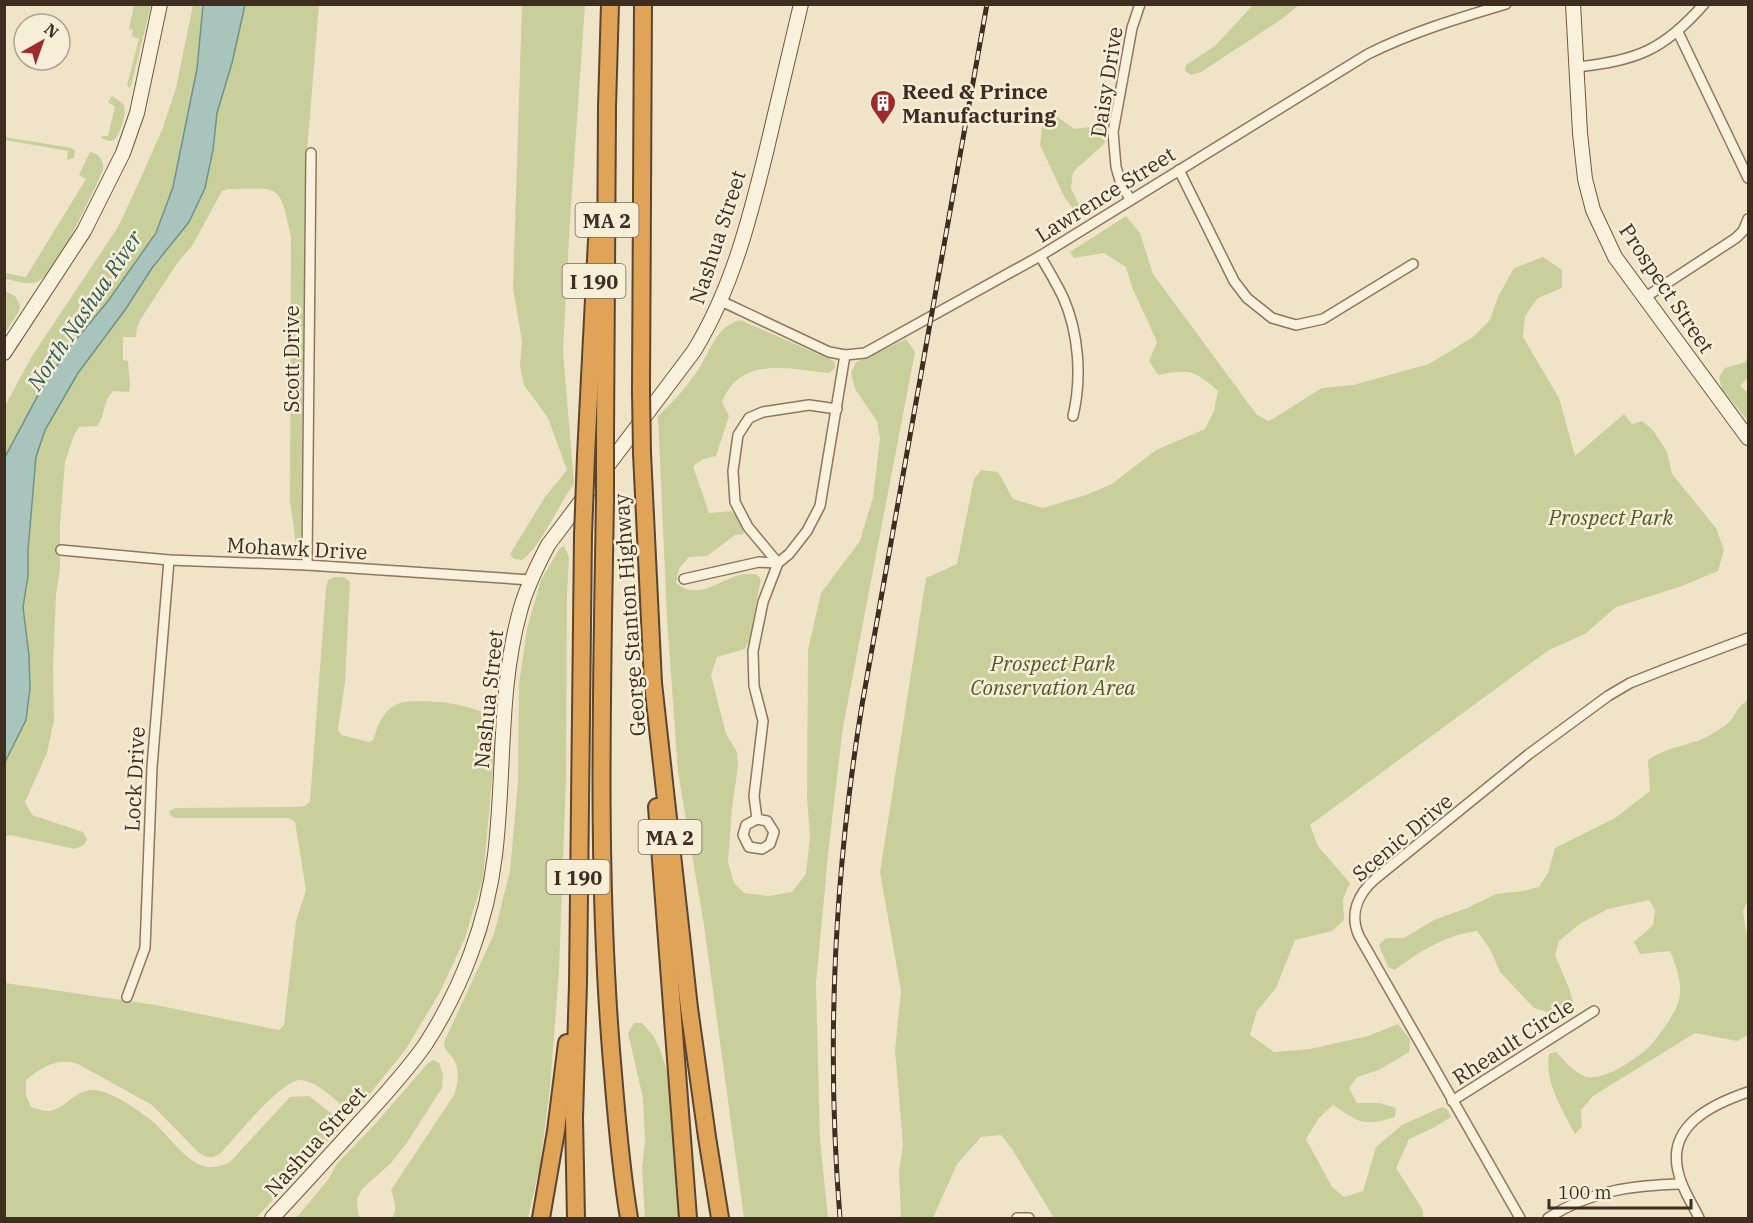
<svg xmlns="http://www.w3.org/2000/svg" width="1753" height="1223" viewBox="0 0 1753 1223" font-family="'IBM Plex Serif',serif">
<rect width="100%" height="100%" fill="#f0e4c8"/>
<g fill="#c9cf9b">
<path d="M1254,4L1299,5L1282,19L1201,72L1191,75L1185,71L1186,65L1215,46Z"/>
<path d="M134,5H151L131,86L129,88L127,85L139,39L132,37L133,30L129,29Z"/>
<path d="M193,5H203L197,69L173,187L156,233L108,301L69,348L43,386L5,457V406L32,356L118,227L144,171L162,130L176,88Z"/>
<path d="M245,5H319L305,175L301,545L299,547L296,544L290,501L291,237C279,183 282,188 228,189L222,191L192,246L178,262L142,317L137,327L136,337H123V360L128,361L130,385L129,392L113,391C101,404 107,413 97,426L79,427L74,435L65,462L60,524V569L56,595L53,665L54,720L47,753L25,802L32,815L83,832L87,839L84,845L75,849L10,835L5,837L4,762L26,720L30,688L29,655L23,607L28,576V550L36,457L45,430L78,373L125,310L152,268L189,222L205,188L213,150L217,113L232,63Z"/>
<path d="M522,5H585L570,220L563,351L574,484C557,506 543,544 522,560L514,559L510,554L545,497L567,470L548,418L524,385L520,366L522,341L513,288Z"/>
<path d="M112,96C116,99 122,101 124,106C127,112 120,134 115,139C110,143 106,140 101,138L103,136H108L115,107L108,102Z"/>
<path d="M1055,115L1074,129L1099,126L1102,127L1105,143L1073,172L1071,188L1082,211L1077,214L1065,198L1040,145L1042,126Z"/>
<path d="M4,137L72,148L75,151L74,158L67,160L68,151L5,140Z"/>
<path d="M90,152C100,153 104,162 103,170C94,190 55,276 37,282C28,286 14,280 5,279V273L26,277L86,179L79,175Z"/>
<path d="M1126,216L1140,233L1153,274L1257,415L1269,421L1322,388L1353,385L1429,364L1473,337L1490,320L1498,297L1514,268L1543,257L1562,270V288L1538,298L1525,316L1523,337L1559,398L1575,456L1624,414L1632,424L1642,421L1653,430L1667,452L1672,474L1716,528L1724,550L1718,571L1682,586L1616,607L1585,634L1549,650L1310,825L1318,846L1350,883L1343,899L1344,920L1332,931L1295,940L1276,988L1257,1011L1250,1035L1274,1052L1310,1049L1368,1036L1398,1024L1410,1039L1409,1052L1379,1070L1357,1077L1349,1088L1357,1103H1380L1396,1108L1395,1117C1363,1127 1360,1123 1333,1105L1319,1118L1306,1139L1332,1187L1344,1197L1363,1191L1376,1147L1402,1125L1442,1107L1448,1110L1451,1117L1435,1127L1409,1139L1396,1168L1423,1210V1218H1054L1012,1149L1001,1135L981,1137L957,1164L933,1218H901L899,1170L903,1146L895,1050L901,991L880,872L926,578L957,564L974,479L981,470L998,472L1013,499L1043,508L1086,495L1112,484L1156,450L1205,429L1214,411L1218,391C1194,370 1190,369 1158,375L1149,361L1157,342L1132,287L1126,267L1104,253L1074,258L1070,252Z"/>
<path d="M5,291L15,296L20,305L19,311L5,333Z"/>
<path d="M740,320L834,361L835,368L829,373C789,369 741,355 722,402L729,416L716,456L703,459L693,466L709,513L732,511L741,523L744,534L735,535L707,556L689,557L679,569L676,583C697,600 715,583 736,576C742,574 749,574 756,574L761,579L749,640L745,649L717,657L711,675L726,734L737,752L738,767L732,808L728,862L734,883L744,893L768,896L792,892L806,874L810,837L807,797L808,650L821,593L860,541L873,497L880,439L877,421L855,389L851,373L856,362L906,339L915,352L843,727L829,845L816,983L820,1139L828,1218H744L704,925L678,772L667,618L658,416C672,403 685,389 696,373C710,353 715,327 740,320Z"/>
<path d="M1748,356V377L1740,386L1748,393V421L1722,389L1719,377L1725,368L1745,362Z"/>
<path d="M564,546L569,557L567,594L566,778L559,971L550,1088L540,1165L528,1218H392C398,1210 394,1199 391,1190L454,1095C458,1083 460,1071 454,1060C450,1053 444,1051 444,1042L494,934L510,871L518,782L519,684L527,629L541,580L560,548Z"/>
<path d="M334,577H344L350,582L345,682L338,730L341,735L369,742L373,740C378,726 382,712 395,705C413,695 489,704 497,724L483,878L465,938L440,992L406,1049L360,1106L353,1111L348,1110C335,1100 319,1083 302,1080C283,1077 235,1138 221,1153C211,1159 208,1158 199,1153L152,1105L78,1064C57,1057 42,1067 26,1080V1095L31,1107C35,1108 40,1110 44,1111C70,1112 74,1080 107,1093C122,1099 138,1110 151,1120C166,1132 187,1164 207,1167C215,1168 222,1165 229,1163L290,1097L309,1096L341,1121L342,1126L256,1218H5V983L156,1005L279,1030L284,1025L296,921L306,890L295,822L289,818H175L170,815L169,811L175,808L298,807L305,806L310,802L326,588L328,580Z"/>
<path d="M1748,700V901L1743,911L1748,945V1035L1737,1041L1695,1033L1593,1096L1581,1110L1582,1127L1575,1134C1563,1111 1544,1081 1549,1054L1556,1052C1564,1060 1576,1075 1588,1077C1605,1080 1638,1058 1649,1047C1658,1037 1676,1013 1679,1000C1683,984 1676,965 1670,951L1640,954L1634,942L1653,925L1655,910L1649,900L1608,909L1581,923L1559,941L1555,955L1569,988L1573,1002L1563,1012L1551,1013L1534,1008L1500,972L1490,949L1477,931C1446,935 1420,951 1395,970L1388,967L1379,945L1386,938H1404L1434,920L1467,908L1496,894L1523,891L1539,887L1548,873L1555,848L1615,818L1650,791L1648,760C1668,746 1691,746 1710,735C1716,731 1725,727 1730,721C1737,712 1738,706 1748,700Z"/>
<path d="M634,1023H642C647,1029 653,1034 656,1041C679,1088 678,1166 683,1218H645L642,1168L645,1141L643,1098L628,1033Z"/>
<path d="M433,1060L439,1063L443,1075L442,1088L406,1144L391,1163L362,1189L357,1199L358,1215L362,1218H296L328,1180L336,1165L376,1123L428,1063Z"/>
</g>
<path fill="#a9c4bc" stroke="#6f938a" stroke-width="1.5" d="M203,5H245L232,63L217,113L213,150L205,188L189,222L152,268L125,310L78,373L45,430L36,457L28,550V576L23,607L29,655L30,688L26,720L5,762V457L43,386L69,348L108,301L156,233L173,187L197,69Z"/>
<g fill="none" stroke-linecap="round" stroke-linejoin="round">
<defs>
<g id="street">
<path d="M1678,32L1748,178"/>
<path d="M1577,67C1637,60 1663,51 1704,4"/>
<path d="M1179,170L1234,281L1247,298L1272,318L1296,325L1323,319L1413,264"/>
<path d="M1130,199L1121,184L1116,167L1113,132L1132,28L1140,4"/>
<path d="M1040,256C1048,269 1056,283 1063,297C1079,333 1082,378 1073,416"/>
<path d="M1644,298L1736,238L1743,231L1748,219"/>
<path d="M721,301L829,352L845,355L865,353L1040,256L1368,54C1412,32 1459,18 1506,4"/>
<path d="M61,550L169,560L307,565L531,580"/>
<path d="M778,563L748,527L735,502L733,471L738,435L749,418L763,412L809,405L837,409"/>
<path d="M307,565L311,153"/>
<path d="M684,579L759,562L778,563"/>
<path d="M757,819L767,821L774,832L770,844L762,849L749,847L743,835L746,825L757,819L754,796L763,721L754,686L753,651L763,602L778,563L789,554L807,531L820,506L845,355"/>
<path d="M127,997L145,948L152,767L169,560"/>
<path d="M1452,1101L1594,1011"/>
<path d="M1017,1218H1029"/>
<path d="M1520,1218L1359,936C1349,914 1358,894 1375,879L1529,754L1608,696L1630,683L1668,668L1748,638"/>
<path d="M1548,1218C1590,1191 1632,1185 1682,1184"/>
<path d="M1699,1218C1692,1203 1681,1188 1678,1171C1667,1125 1713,1104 1748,1092"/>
</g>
<g id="secondary">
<path d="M1573,4L1580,133L1585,179L1593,210L1615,257L1748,438"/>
<path d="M4,353L84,231L123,153L137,113L160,4"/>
<path d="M272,1218C302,1186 331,1154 361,1121C383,1097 406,1072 425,1045C462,988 487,922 495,855C505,774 498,690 520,611C526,588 537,566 548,545L694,351C732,289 750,218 767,148C778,100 790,52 801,4"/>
</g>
<g id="highway">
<path d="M641,391L643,4"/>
<path d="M605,436L607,107L610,4"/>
<path d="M642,453L653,683L689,1008L707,1137L720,1218"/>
<path d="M586,456L597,240"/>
<path d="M605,499C602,691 596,883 613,1074C617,1123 621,1171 629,1218"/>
<path d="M657,807L688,1218"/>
<path d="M541,1218L556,1131L567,1043"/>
<path d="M576,1218L574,1118L578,984L583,535"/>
</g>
</defs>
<use href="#street" stroke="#8d765c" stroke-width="12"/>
<use href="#secondary" stroke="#6f573f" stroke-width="16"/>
<use href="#highway" stroke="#5b4430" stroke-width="20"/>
<use href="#street" stroke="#faf1dc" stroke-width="9"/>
<use href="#secondary" stroke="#faf1dc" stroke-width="14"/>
<use href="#highway" stroke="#e0a458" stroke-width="16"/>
<defs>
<path id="rail" d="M840,1218C826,1046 834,876 862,705L987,4"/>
</defs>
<use href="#rail" stroke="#3d2e20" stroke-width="5"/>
<use href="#rail" stroke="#f7eed8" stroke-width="3" stroke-dasharray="9" stroke-linecap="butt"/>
<defs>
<g id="highway-bridge">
<path d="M641,391L642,453"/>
<path d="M605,499V436"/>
<path d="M583,535L586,456"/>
</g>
</defs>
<use href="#highway-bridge" stroke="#5b4430" stroke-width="20" stroke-linecap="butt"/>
<use href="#highway-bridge" stroke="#e0a458" stroke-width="16"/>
</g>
<defs>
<symbol id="building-pin" viewBox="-11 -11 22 30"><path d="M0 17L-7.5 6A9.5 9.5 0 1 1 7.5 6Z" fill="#9e2a2b" stroke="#f7eed8"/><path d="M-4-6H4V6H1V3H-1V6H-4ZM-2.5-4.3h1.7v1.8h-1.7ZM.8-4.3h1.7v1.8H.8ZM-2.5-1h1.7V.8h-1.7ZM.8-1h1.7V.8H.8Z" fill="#fff"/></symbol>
</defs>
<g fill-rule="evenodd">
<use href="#building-pin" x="868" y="88" width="30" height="40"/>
</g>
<g text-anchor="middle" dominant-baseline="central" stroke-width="5" stroke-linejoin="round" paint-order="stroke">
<g fill="#f7eed8" stroke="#756857" stroke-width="1.5">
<rect x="575.5" y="203" width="63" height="34" rx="4.5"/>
<rect x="562.5" y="264" width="63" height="34" rx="4.5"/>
<rect x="638.5" y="820" width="63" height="34" rx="4.5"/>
<rect x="546.5" y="860" width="63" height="34" rx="4.5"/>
</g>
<g font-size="20" font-weight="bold" fill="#3d2e20">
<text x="607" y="220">MA 2</text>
<text x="594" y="281">I 190</text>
<text x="670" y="837">MA 2</text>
<text x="578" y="877">I 190</text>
</g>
<g font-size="21" fill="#3d2e20" stroke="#f7eed8">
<text transform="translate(1106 82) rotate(-81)">Daisy Drive</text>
<text transform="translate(1105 194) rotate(-32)">Lawrence Street</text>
<text transform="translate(717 237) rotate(-72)">Nashua Street</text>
<text transform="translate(1667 288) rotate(56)">Prospect Street</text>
<text transform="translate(291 359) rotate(-90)">Scott Drive</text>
<text transform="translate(297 548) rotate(3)">Mohawk Drive</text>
<text transform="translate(629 615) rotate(-94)">George Stanton Highway</text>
<text transform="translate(488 699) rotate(-84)">Nashua Street</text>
<text transform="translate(134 779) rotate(-87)">Lock Drive</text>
<text transform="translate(1402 837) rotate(-40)">Scenic Drive</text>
<text transform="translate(1513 1041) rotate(-33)">Rheault Circle</text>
<text transform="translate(315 1141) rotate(-48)">Nashua Street</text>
</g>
<g font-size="21" font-weight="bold" fill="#3d2e20" stroke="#f7eed8" text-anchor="start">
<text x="902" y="91">Reed &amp; Prince<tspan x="902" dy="24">Manufacturing</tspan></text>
</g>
<g font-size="21" font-style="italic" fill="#4d5a26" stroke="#f7eed8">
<text x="1611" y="517">Prospect Park</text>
<text x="1053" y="663">Prospect Park<tspan x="1053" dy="24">Conservation Area</tspan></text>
</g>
<g font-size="22" font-style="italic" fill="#2f5d5a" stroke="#f7eed8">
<text transform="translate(84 310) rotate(-56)">North Nashua River</text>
</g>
</g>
<rect width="1753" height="1223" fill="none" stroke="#3d2e20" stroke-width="12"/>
<g transform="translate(42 42) rotate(40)"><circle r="28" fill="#f7eed8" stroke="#ada18e" stroke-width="1.5"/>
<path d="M0-4.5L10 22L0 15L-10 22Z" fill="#9e2a2b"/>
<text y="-9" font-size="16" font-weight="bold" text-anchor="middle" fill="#3d2e20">N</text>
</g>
<path d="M1549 1199v9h142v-9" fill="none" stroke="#3d2e20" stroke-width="3"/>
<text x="1558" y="1199" font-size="18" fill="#3d2e20" stroke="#f7eed8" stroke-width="4.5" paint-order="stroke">100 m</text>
</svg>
